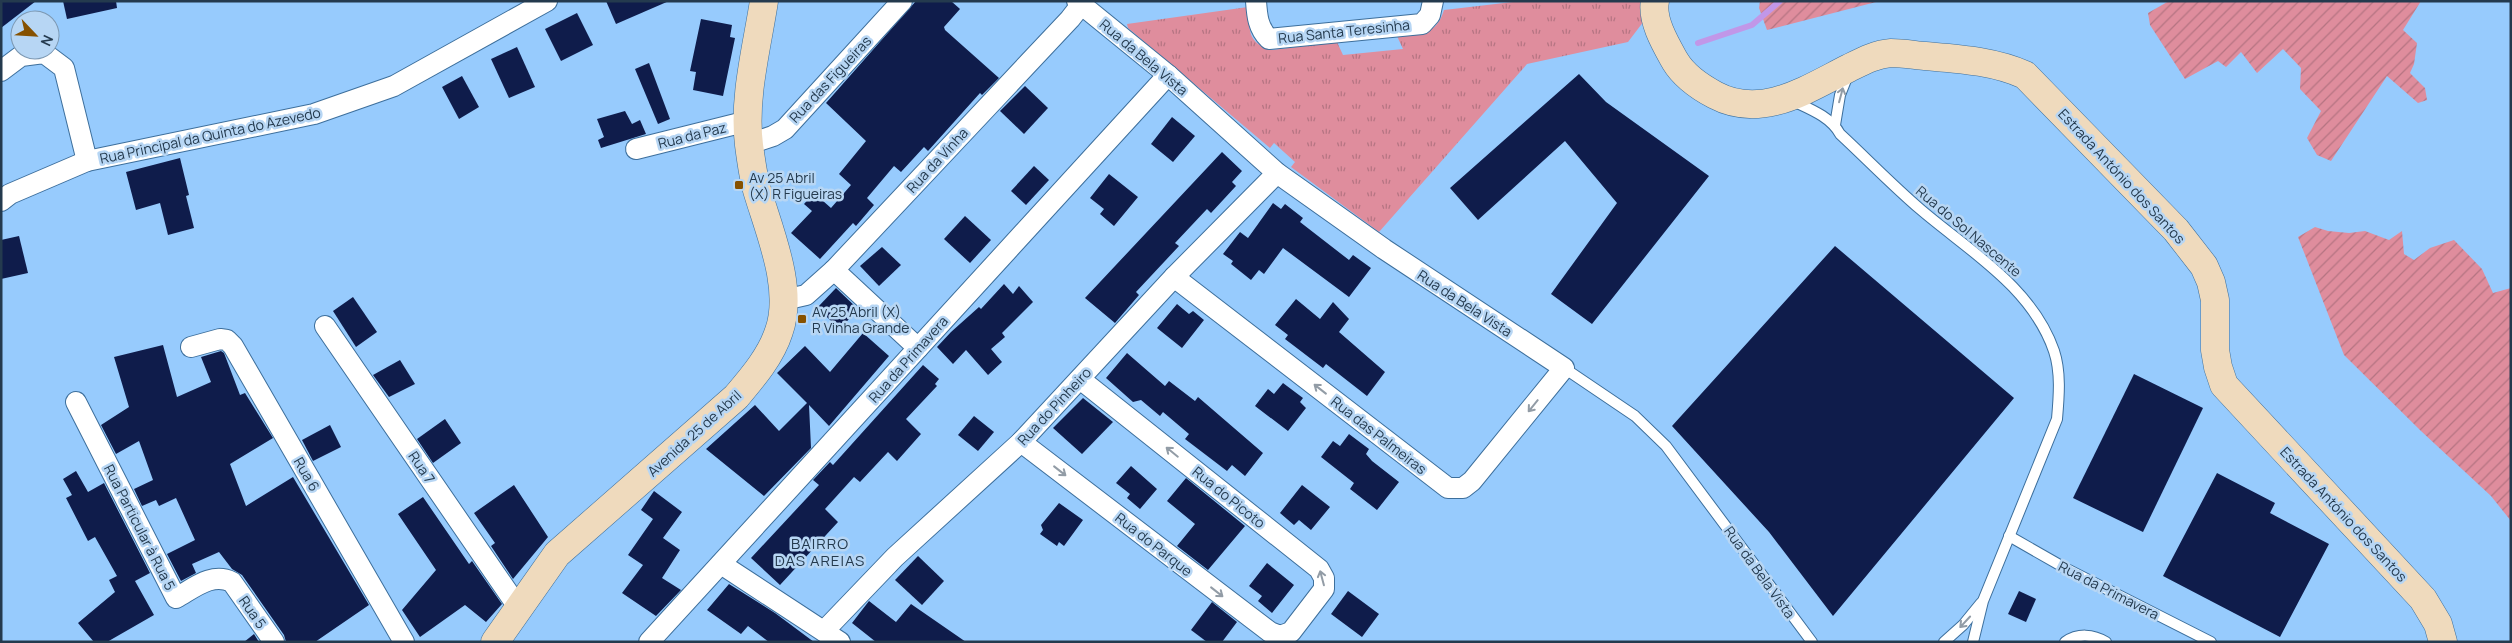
<svg xmlns="http://www.w3.org/2000/svg" width="2512" height="643" viewBox="0 0 2512 643" font-family="Manrope,sans-serif">
<defs>
<pattern id="grass-tufts" width="24" height="20" patternUnits="userSpaceOnUse" patternTransform="scale(1.25)"><rect width="24" height="20" fill="#df8d9d"/><path d="M3 7l-1-3M5 7V3M7 7l1-3M15 17l-1-3M17 17v-4M19 17l1-3" fill="none" stroke="#b57482"/></pattern>
<pattern id="garden-furrows" width="10" height="10" patternUnits="userSpaceOnUse" patternTransform="scale(1.25)"><rect width="10" height="10" fill="#df8d9d"/><path d="M-1 1l2-2M0 10L10 0M9 11l2-2" fill="none" stroke="#b57482"/></pattern>
</defs>
<rect width="100%" height="100%" fill="#97cbfd"/>
<path fill="url(#grass-tufts)" d="M1521,1H1648L1647,17L1628,42L1527,64L1379,232L1291,167L1295,162L1274,143L1270,148L1128,28L1127,24L1248,7C1250,29 1246,43 1272,50L1337,42L1343,55L1403,49L1397,36C1420,33 1436,36 1444,10Z"/>
<g fill="url(#garden-furrows)">
<path d="M1760,1H1880L1767,30L1759,8Z"/>
<path d="M2169,1H2421L2403,30L2417,43L2414,64L2410,73L2425,88L2427,100L2418,103L2387,76L2331,161L2317,155L2307,138L2321,111L2300,89L2301,68L2283,49L2257,73L2241,52L2226,67L2218,61L2185,79L2150,25L2148,13Z"/>
<path d="M2315,227L2328,231L2349,233L2365,231L2389,240L2402,231L2404,254L2414,260L2430,248L2454,240L2482,269L2493,293L2511,288V521L2491,496L2421,431L2344,355L2298,237Z"/>
</g>
<g fill="none" stroke-linecap="round" stroke-linejoin="round">
<path stroke="#c197e8" stroke-width="6" d="M1698,43L1752,25L1780,1"/>
</g>
<g fill="#0f1c4b">
<path d="M1,1H36L1,28Z"/>
<path d="M63,1H116L117,8L67,19Z"/>
<path d="M606,1H669L616,24Z"/>
<path d="M916,1H951L960,9L944,27L945,30L999,78L982,95L980,93L928,151L924,147L901,172L894,166L867,198L874,205L856,226L853,223L820,259L791,233L812,211L804,204L814,193L831,208L851,185L839,174L866,141L826,103Z"/>
<path d="M577,13L593,45L561,61L545,29Z"/>
<path d="M701,19L732,25L730,37L735,38L723,96L693,90L696,72L690,71Z"/>
<path d="M517,47L535,87L509,98L491,59Z"/>
<path d="M649,63L670,119L658,124L635,69Z"/>
<path d="M1579,74L1606,102L1709,176L1592,324L1551,294L1617,203L1565,141L1478,220L1450,188Z"/>
<path d="M462,76L479,107L459,119L442,87Z"/>
<path d="M1025,86L1048,108L1024,134L1000,111Z"/>
<path d="M625,111L632,124L640,120L646,134L601,148L598,140L604,137L597,119Z"/>
<path d="M1172,117L1195,136L1173,162L1151,144Z"/>
<path d="M1222,152L1242,171L1232,182L1236,186L1211,213L1207,209L1175,243L1179,246L1136,292L1139,295L1115,323L1085,298Z"/>
<path d="M180,158L189,195L186,196L194,228L168,235L160,203L136,210L126,172Z"/>
<path d="M1034,166L1049,180L1026,205L1011,191Z"/>
<path d="M1109,174L1138,197L1114,226L1100,214L1104,209L1090,198Z"/>
<path d="M1273,203L1281,209L1285,204L1303,218L1300,222L1349,260L1353,255L1371,268L1349,297L1283,248L1264,274L1259,270L1251,280L1231,264L1233,261L1223,254L1240,232L1248,238Z"/>
<path d="M965,216L991,240L970,263L944,239Z"/>
<path d="M19,236L28,273L1,279V240Z"/>
<path d="M1835,246L2014,398L1833,616L1769,532L1672,426Z"/>
<path d="M882,247L901,265L879,286L860,266Z"/>
<path d="M1004,284L1013,294L1019,286L1033,302L1002,333L1005,337L991,349L1002,362L988,375L966,350L953,364L937,347L951,332L979,307L981,309Z"/>
<path d="M836,288L858,309L840,329L817,308Z"/>
<path d="M353,297L377,332L356,347L333,311Z"/>
<path d="M1296,299L1320,319L1333,302L1349,319L1339,332L1385,372L1367,396L1326,364L1323,368L1285,339L1288,335L1275,325Z"/>
<path d="M1177,304L1189,314L1193,311L1204,320L1182,348L1157,328Z"/>
<path d="M863,333L889,356L829,426L809,405L811,448L764,496L706,449L755,405L779,431L807,403L777,373L805,346L830,372Z"/>
<path d="M163,345L177,397L211,382L201,357L221,351L224,353L240,395L245,393L273,438L230,464L246,506L293,477L369,605L315,642H286L284,635L242,575L232,569L219,552L192,564L196,573L181,581L167,554L195,540L176,498L159,506L156,500L142,506L134,489L153,480L139,441L116,454L101,425L129,407L114,357Z"/>
<path d="M1127,353L1165,386L1169,381L1195,401L1198,397L1263,453L1245,476L1232,465L1227,471L1185,439L1189,434L1163,412L1160,416L1141,400L1133,402L1106,378Z"/>
<path d="M400,360L415,384L389,397L373,375Z"/>
<path d="M923,365L939,379L935,384L937,386L906,419L921,434L897,461L888,452L860,482L854,477L825,509L838,522L780,585L751,558L819,485L813,480L830,462L833,465Z"/>
<path d="M2134,374L2203,408L2143,532L2073,498Z"/>
<path d="M1283,383L1303,398L1300,402L1306,408L1288,431L1255,406L1268,389L1274,394Z"/>
<path d="M1083,398L1113,422L1082,454L1053,428Z"/>
<path d="M974,416L994,432L978,451L958,435Z"/>
<path d="M445,419L461,443L433,463L417,439Z"/>
<path d="M330,425L341,447L313,461L302,440Z"/>
<path d="M1349,434L1369,449L1366,454L1372,461L1399,482L1377,510L1350,489L1354,483L1321,457L1333,441L1340,446Z"/>
<path d="M1131,466L1157,489L1140,509L1127,498L1130,494L1116,483Z"/>
<path d="M76,471L88,492L104,483L150,573L135,581L154,615L107,642H94L78,623L115,592L109,580L117,576L95,537L88,541L66,498L72,495L63,479Z"/>
<path d="M2217,473L2275,503L2270,513L2329,544L2280,637L2163,576Z"/>
<path d="M1186,478L1245,526L1208,570L1177,546L1195,524L1167,501Z"/>
<path d="M514,485L548,537L513,579L491,546L495,543L474,513Z"/>
<path d="M1302,485L1330,507L1311,530L1299,520L1294,525L1280,513Z"/>
<path d="M654,491L682,512L663,538L680,550L662,578L681,590L656,616L622,593L643,565L628,555L653,519L641,510Z"/>
<path d="M423,497L469,564L472,561L502,604L486,622L465,605L420,637L402,610L436,570L398,514Z"/>
<path d="M1059,503L1083,520L1064,546L1059,542L1057,546L1040,534L1043,530L1041,525Z"/>
<path d="M918,556L944,581L922,605L895,580Z"/>
<path d="M1267,563L1294,585L1272,613L1258,601L1262,596L1249,586Z"/>
<path d="M729,584L775,613L814,642H769L748,626L741,634L707,610Z"/>
<path d="M1348,591L1379,614L1362,637L1331,614Z"/>
<path d="M2019,591L2036,599L2026,622L2008,614Z"/>
<path d="M869,601L896,622L911,604L966,642H876L852,623Z"/>
<path d="M1212,602L1237,622L1222,642H1207L1191,630Z"/>
<path d="M254,634L259,642H244Z"/>
</g>
<g fill="none" stroke-linecap="round" stroke-linejoin="round">
<defs>
<g id="lane">
<path d="M1793,101C1810,109 1831,117 1840,134C1867,159 1892,185 1920,209C1969,251 2032,287 2054,351C2061,372 2059,396 2057,419L1983,601L1973,642"/>
<path d="M1835,125L1840,95L1848,75"/>
<path d="M1564,368L1635,416L1666,446L1812,642"/>
<path d="M2009,536L2065,568L2211,642"/>
<path d="M1944,642L1963,625L1981,603"/>
<path d="M2065,642C2078,633 2093,634 2106,642"/>
</g>
<g id="street">
<path d="M1077,1L1168,75L1277,173L1384,249L1564,368L1472,481L1463,488H1448L1174,277"/>
<path d="M1256,1C1257,16 1258,28 1269,39L1422,24L1430,15L1433,1"/>
<path d="M1,71L21,56L44,53L64,68L87,161"/>
<path d="M749,144L773,136L785,129L902,1"/>
<path d="M636,149L748,121"/>
<path d="M1,201L10,194L87,161L314,114L394,86L547,1"/>
<path d="M834,270L918,348"/>
<path d="M784,300L806,295L834,270L1070,19L1084,1"/>
<path d="M325,326L518,607"/>
<path d="M191,347L220,339L227,340L233,346L404,642"/>
<path d="M76,402L176,598C194,588 212,572 232,582L274,642"/>
<path d="M1021,442L1270,632L1280,636L1291,632L1324,589V578L1319,569L1080,379"/>
<path d="M721,564L840,642"/>
<path d="M824,631L895,557L1021,442L1174,277L1277,173"/>
<path d="M649,642L1168,75"/>
</g>
<g id="secondary">
<path d="M1655,1C1651,20 1666,45 1675,61C1684,76 1700,87 1715,95C1762,120 1807,89 1849,68C1863,61 1876,54 1891,53C1902,53 1914,55 1925,56C1959,59 1994,61 2025,75L2176,230L2204,266L2211,282L2215,300V350L2218,367L2224,385L2423,599L2438,624L2443,642"/>
<path d="M495,642L557,554L736,397C753,377 771,356 779,331C794,288 769,231 757,190C753,176 751,160 749,145C743,98 757,47 764,1"/>
</g>
</defs>
<use href="#lane" stroke="#3d6f9c" stroke-width="12"/>
<use href="#street" stroke="#3d6f9c" stroke-width="22"/>
<use href="#secondary" stroke="#3d6f9c" stroke-width="29"/>
<use href="#lane" stroke="#fff" stroke-width="10"/>
<use href="#street" stroke="#fff" stroke-width="20"/>
<use href="#secondary" stroke="#efdabd" stroke-width="28"/>
</g>
<defs><path id="oneway-shaft" d="M-6 0H5M1.5-3L5.5 0L1.5 3" fill="none" stroke-width="1.6" stroke-linecap="round" stroke-linejoin="round" transform="scale(1.25)"/></defs>
<g stroke="#929ca6">
<use href="#oneway-shaft" transform="translate(1841 95) rotate(-75)"/>
<use href="#oneway-shaft" transform="translate(1320 389) rotate(-142)"/>
<use href="#oneway-shaft" transform="translate(1533 406) rotate(129)"/>
<use href="#oneway-shaft" transform="translate(1172 452) rotate(-141)"/>
<use href="#oneway-shaft" transform="translate(1060 471) rotate(38)"/>
<use href="#oneway-shaft" transform="translate(1322 578) rotate(-105)"/>
<use href="#oneway-shaft" transform="translate(1217 592) rotate(38)"/>
<use href="#oneway-shaft" transform="translate(1965 622) rotate(133)"/>
</g>
<g fill="#865100" stroke="#b7d6f4" stroke-width="2">
<rect x="734" y="180" width="10" height="10" rx="2.5"/>
<rect x="797" y="314" width="10" height="10" rx="2.5"/>
</g>
<g text-anchor="middle" dominant-baseline="central" stroke-width="5" stroke-linejoin="round" paint-order="stroke">
<g font-size="14" fill="#243a4e" stroke="#b7d6f4">
<text transform="translate(1344 31) rotate(-6)">Rua Santa Teresinha</text>
<text transform="translate(1144 57) rotate(40)">Rua da Bela Vista</text>
<text transform="translate(830 79) rotate(-47)">Rua das Figueiras</text>
<text transform="translate(210 135) rotate(-12)">Rua Principal da Quinta do Azevedo</text>
<text transform="translate(692 135) rotate(-14)">Rua da Paz</text>
<text transform="translate(937 160) rotate(-47)">Rua da Vinha</text>
<text transform="translate(2122 176) rotate(47)">Estrada António dos Santos</text>
<text transform="translate(1969 231) rotate(40)">Rua do Sol Nascente</text>
<text transform="translate(1465 303) rotate(33)">Rua da Bela Vista</text>
<text transform="translate(908 359) rotate(-48)">Rua da Primavera</text>
<text transform="translate(1054 406) rotate(-47)">Rua do Pinheiro</text>
<text transform="translate(694 433) rotate(-42)">Avenida 25 de Abril</text>
<text transform="translate(1379 435) rotate(38)">Rua das Palmeiras</text>
<text transform="translate(422 467) rotate(56)">Rua 7</text>
<text transform="translate(307 474) rotate(60)">Rua 6</text>
<text transform="translate(1229 497) rotate(39)">Rua do Picoto</text>
<text transform="translate(2344 514) rotate(47)">Estrada António dos Santos</text>
<text transform="translate(140 527) rotate(63)">Rua Particular à Rua 5</text>
<text transform="translate(1154 544) rotate(38)">Rua do Parque</text>
<text transform="translate(1760 572) rotate(54)">Rua da Bela Vista</text>
<text transform="translate(2109 590) rotate(27)">Rua da Primavera</text>
<text transform="translate(253 612) rotate(55)">Rua 5</text>
</g>
<g font-size="14" fill="#243a4e" stroke="#b7d6f4" text-anchor="start">
<text x="749" y="177">Av 25 Abril<tspan x="749" dy="16">(X) R Figueiras</tspan></text>
<text x="812" y="311">Av 25 Abril (X)<tspan x="812" dy="16">R Vinha Grande</tspan></text>
</g>
<g font-size="15" letter-spacing="1" fill="#243a4e" stroke="#b7d6f4">
<text x="820" y="543">BAIRRO<tspan x="820" dy="17">DAS AREIAS</tspan></text>
</g>
</g>
<rect width="2512" height="643" fill="none" stroke="#243a4e" stroke-width="5"/>
<g transform="translate(35 35) rotate(115)"><circle r="24" fill="#b7d6f4" stroke="#7c98b2"/>
<path d="M0-4L9 19L0 12L-9 19Z" fill="#865100"/>
<text y="-8" font-size="14" font-weight="bold" text-anchor="middle" fill="#243a4e">N</text>
</g>
</svg>
